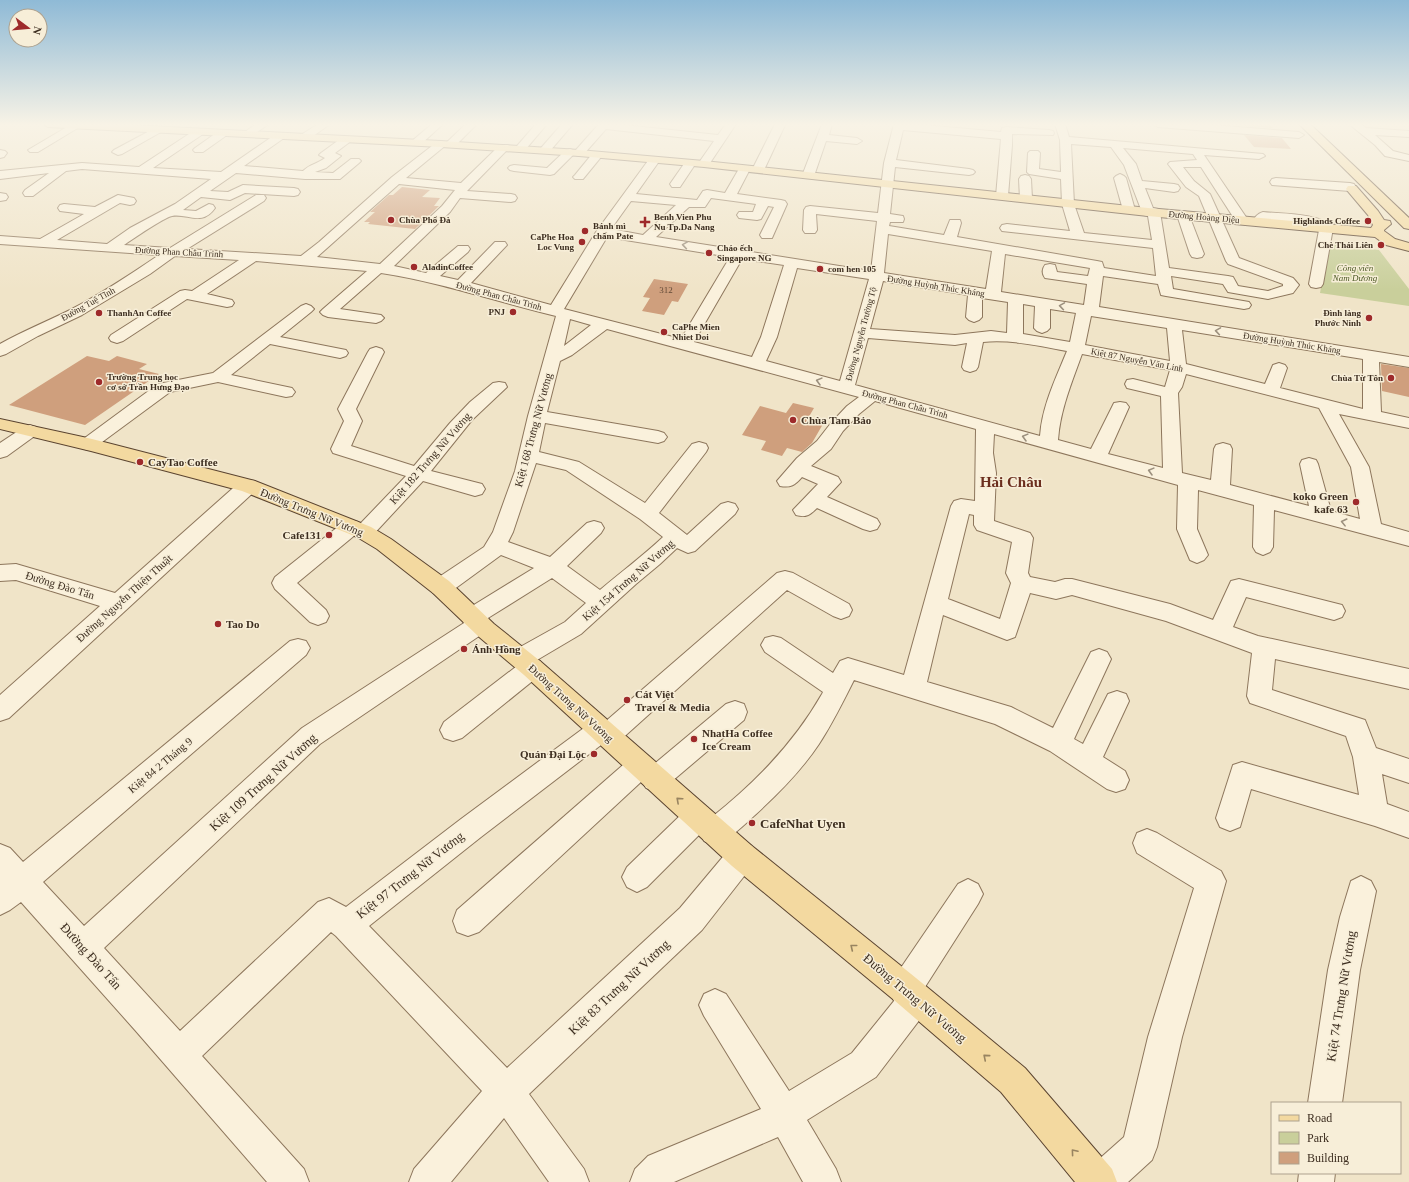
<svg xmlns="http://www.w3.org/2000/svg" width="1409" height="1182" viewBox="0 0 1409 1182" font-family="'Times New Roman',serif">
<rect width="100%" height="100%" fill="#f0e4c8"/>
<path fill="#c9cf9b" d="M1329,244L1379,250L1409,289V306L1320,293Z"/>
<g fill="#cf9f7d">
<path d="M1235,124H1269L1273,128L1236,125Z"/>
<path d="M1244,135L1282,138L1291,149L1254,147Z"/>
<path d="M402,187L430,190L422,197L440,198L434,206H439L415,229L368,224L370,222H364L375,212H370L389,195H393Z"/>
<path d="M654,279L688,284L678,302L672,301L664,315L642,311L650,298L643,297Z"/>
<path d="M87,356L109,361L117,356L147,364L139,369L159,374L85,425L9,405Z"/>
<path d="M1381,364L1409,368V397L1382,391Z"/>
<path d="M793,403L814,408L807,420L823,424L812,443L802,452L787,448L782,456L761,450L766,441L742,435L760,406L786,413Z"/>
</g>
<g fill="none" stroke-linecap="round" stroke-linejoin="round">
<defs>
<g id="minor">
<path d="M72,124H80L81,126L38,152H30L28,150Z"/>
<path d="M256,124H269L251,136H243L242,134Z"/>
<path d="M318,124H330L309,139H301L300,137L301,135Z"/>
<path d="M432,124H443L420,145H412L411,143L412,141Z"/>
<path d="M466,124H477L455,146L451,147L446,145L406,178L461,183L500,145H508L510,147L508,149L467,191L511,194L515,195L517,198L515,201L511,202L460,198L450,212L394,266L426,273L458,246H468L470,249L468,252L440,276L458,280L495,242H505L507,245L471,283L551,305L596,232L650,158H658L660,160L636,194L697,200L703,191L707,190L725,193L740,167H748L750,169L737,194L781,200L785,201L787,204L772,238H762L760,235L774,207L768,206L761,219L757,220L739,218L737,215L739,212H753L756,204L711,198L705,207H689L656,237L871,271L877,221L816,214L817,230L815,233H805L803,230L804,210L806,207L810,206L878,213L884,163L894,124H913L1001,132L1002,128L1006,127L1049,130L1053,131L1054,133L1053,135L1012,134V145L1008,196L1006,199H998L996,196L1001,139L903,130L896,160L969,169L973,170L975,172L973,174L969,175L895,167L890,214L903,216L904,219L903,222H890L889,226L944,235L950,220H960L961,223L957,237L1097,261L1102,262L1104,268L1156,276L1153,248L1002,231L1000,228L1002,225L1007,224L1070,231L1062,204L1061,179L1029,174L1027,172L1028,153L1030,151H1038L1040,153L1039,169L1061,172L1060,140L1055,124H1065L1069,137L1263,154L1265,156L1259,159L1204,155L1248,220L1247,223H1237L1201,167H1183L1194,181L1210,194L1239,258L1293,278L1299,285L1293,293L1268,299L1228,292L1223,284L1171,276L1173,289L1249,302L1251,305L1249,308L1244,309L1166,296L1161,295L1158,284L1103,276L1099,307L1409,357V367L1379,362L1381,412L1409,418V428L1339,414L1369,467L1381,524L1409,532V546L1274,510L1273,547L1270,552L1263,555L1256,552L1253,547L1254,505L1198,490L1197,529L1208,555L1204,560L1197,563L1190,560L1177,529L1178,485L994,434L993,453L996,473L994,521L1030,533L1033,538L1028,573L1030,577L1055,582L1065,579H1072L1170,604L1213,620L1231,581L1239,579L1342,605L1345,611L1342,617L1334,620L1246,597L1233,627L1258,636L1409,669V689L1275,659L1272,690L1365,720L1376,748L1409,759V783L1382,774L1387,804L1409,812V838L1375,826L1251,789L1240,827L1230,831L1220,827L1216,818L1233,765L1242,762L1359,795L1353,757L1346,736L1250,703L1247,696L1252,653L1166,621L1072,595L1056,599L1030,593L1015,637L1007,640L943,615L927,682L1011,707L1053,728L1091,652L1099,649L1107,652L1111,659L1074,739L1083,744L1108,694L1117,691L1126,694L1129,701L1103,757L1125,771L1129,780L1125,789L1116,792L1107,789L1050,751L995,724L854,680C843,702 832,724 819,744C801,771 779,793 755,815C743,826 730,839 714,845L704,841L701,833L647,887L637,892L627,887L622,877L627,867L688,808L698,804L708,808L712,817C756,782 794,743 822,694L823,692L765,652L761,645L765,638L773,636L781,638L833,673L840,661L848,658L904,675L951,506L954,501L961,499L975,501L976,429L875,401L859,414L843,431L831,449L811,466L838,477L841,482L827,497L877,519L880,524L877,529L870,531L863,529L817,508C810,515 806,518 796,515L793,510L818,484L802,477C795,485 791,488 780,486L777,481L797,458L817,441L831,423L847,406L859,397L607,329L572,355L560,361L547,412L658,431L664,433L667,437L664,441L658,443L545,423L539,452L579,462L645,503L692,444L699,442L706,444L708,448L706,452L659,513L687,535L721,504L728,502L735,504L738,509L735,514L695,551L688,553L677,548L660,564L636,584L581,634L537,660L540,661L544,668L540,675L462,738L453,741L444,738L440,730L444,722L517,666L513,665L509,658L513,651L565,622L586,603L552,578L488,618L491,624L488,630L320,744L104,948L180,1031L318,902L329,898L346,907L461,819L592,722L601,719L606,721L777,573L785,571L793,573L849,604L852,610L849,616L841,619L833,616L787,590L616,744L607,747L601,745L481,837L369,926L507,1068L680,908L732,846L742,842L752,846L756,856L752,866L702,930L529,1094L584,1169L589,1182H549L504,1118L451,1182H409L414,1169L482,1091L336,936L331,932L202,1056L304,1169L309,1182H267L135,1030L21,902L10,910L0,915V844L10,848L23,862L290,641L298,639L306,641L310,648L306,655L43,882L84,926L302,728L464,623L461,617L464,611L534,568L501,555L449,593L441,595L433,593L430,587L433,581L484,547L493,532L515,471L528,416L556,316C497,302 441,282 381,273L340,309L381,315L384,318L381,321L376,323L328,317L323,315L320,312L323,309L367,271L256,261L207,294L232,300L234,303L232,306L227,307L187,299L123,341L117,343L111,341L109,338L111,335L180,291L185,290L192,291L239,260L175,256L150,274L82,315L38,336L6,354L0,356V344C23,331 48,321 72,309C102,293 131,274 159,255L0,244V236L40,239L84,214L60,211L58,208L60,205L64,204L95,207L118,195L134,198L136,201L134,204L130,205L120,203L57,240L107,244L130,228L175,204L211,179L82,169L66,171L33,196H25L23,193L25,190L49,173L0,179V171L82,163L139,167L195,130H203L204,132L203,134L153,168L221,172L276,134L280,133L285,136L284,138L244,166L303,171C310,164 317,164 325,158L319,155L321,153L343,137H351L352,139L351,141L335,153L341,156L326,168L315,172L333,173L351,159H359L361,161L359,163L340,179H305L236,173L210,191L228,192L243,185L294,188L298,189L300,192L298,195L294,196L245,193L230,200L201,197L183,210L196,211L209,204L213,205L215,208C202,227 187,213 172,216C163,218 133,239 124,245L170,248L256,195H264L266,198L264,201L187,249L301,256L319,242L392,177L437,142L441,141L446,143ZM1071,144L1111,147L1124,165L1142,212L1144,215L1148,216L1152,240L1084,233L1074,204ZM1123,148L1193,154L1197,160L1170,162L1168,164L1186,187L1199,196L1226,261L1228,264L1283,284V286L1268,291L1238,286L1233,277L1228,276L1169,268L1160,212L1158,209L1153,208L1145,188L1174,192L1178,191L1180,188L1178,185L1174,184L1142,181L1136,164ZM399,184L455,190L442,206L380,264L317,257ZM631,201L676,205L643,235L611,229ZM888,234L992,251L986,289L884,273ZM607,237L730,257L681,339L564,309ZM1005,254L1090,268L1088,276L1057,272L1055,265L1050,264L1045,265C1042,269 1042,274 1045,278L1087,284L1084,305L1001,292ZM742,259L784,265L761,337L752,357L694,342ZM797,268L869,279L840,381L766,361L777,337ZM883,281L968,295L966,317L969,320L974,322L979,320L982,317V298L1008,302L1007,333L991,331L955,335L870,329ZM1023,304L1035,306L1034,328L1037,331L1042,333L1047,331L1050,328V309L1076,313L1070,342L1023,334ZM1091,316L1167,328L1170,361L1085,345ZM570,319L591,325L564,346ZM1182,330L1363,359V409L1280,388L1287,368L1285,365L1279,363L1273,365L1265,384L1186,364ZM868,338L955,345L967,343L962,367L964,370L970,372L976,370L978,367L983,342C1010,339 1040,346 1067,351C1056,378 1042,406 1040,436L855,385ZM1082,354L1170,370L1165,387L1133,379L1127,380L1125,384L1127,388L1161,396L1163,468L1108,454L1129,407L1126,403L1120,402L1114,403L1091,449L1058,440C1060,410 1072,382 1082,354ZM1186,374L1319,408L1351,467L1360,519L1331,511L1318,464L1316,460L1309,458L1302,460L1300,464L1309,506L1230,485L1232,449L1230,445L1223,443L1216,445L1214,449L1211,480L1182,473L1178,393L1182,387ZM536,463L566,470L640,519L663,537C643,556 621,572 600,590L567,566L601,533L604,528L601,523L594,521L587,523L550,557L508,542L513,532ZM969,514L974,515V525L977,530L1012,542L1006,573L1011,583L1000,619L948,599Z"/>
<path d="M536,124H547L525,150H517L515,148L517,146Z"/>
<path d="M562,124H573L549,152H541L539,150L541,148Z"/>
<path d="M599,124H615L718,135L726,124H736L708,166H700L698,164L714,141L606,129L583,155L579,156L574,154L554,174L550,175L514,171L510,170L508,168L510,166L514,165L547,168L566,150L570,149L575,151Z"/>
<path d="M775,124L785,125L764,170L762,172H754L752,170Z"/>
<path d="M822,124H832L829,135L857,138L862,141L857,144L826,141L814,176L812,178H804L802,176Z"/>
<path d="M1153,124H1200L1299,132L1304,135L1299,138L1158,127Z"/>
<path d="M1349,124H1361L1366,128L1409,131V137L1375,135L1393,151L1409,155V161L1385,156L1375,145Z"/>
<path d="M157,127L162,130L161,132L122,154L118,155L112,152L114,150Z"/>
<path d="M223,130L227,131L228,133L227,135L203,152H195L193,150L195,148L219,131Z"/>
<path d="M0,150L5,151L7,153L4,157L0,158Z"/>
<path d="M597,152L601,153L603,155L601,157L583,179H575L573,177L575,175L593,153Z"/>
<path d="M690,160L694,161L696,163L680,187H672L670,184L686,161Z"/>
<path d="M1120,174L1124,176L1126,178L1135,210L1133,213H1125L1123,210L1114,178L1116,176Z"/>
<path d="M1025,175L1029,176L1031,179L1032,199L1030,202H1022L1020,199L1019,179L1021,176Z"/>
<path d="M1276,178L1350,183L1354,184L1356,187L1354,190L1350,191L1272,185L1270,182L1272,179Z"/>
<path d="M0,193L6,194L8,197L6,200L0,201Z"/>
<path d="M1183,211L1187,212L1189,215L1204,254L1202,257L1197,258L1192,257L1190,254L1177,215L1179,212Z"/>
<path d="M1263,212C1280,214 1322,213 1333,228L1323,284L1321,287L1316,288L1311,287L1309,284L1319,230L1310,225L1266,220L1263,225H1253L1252,222C1255,217 1257,214 1263,212Z"/>
<path d="M306,304L311,306L314,309L311,312L280,337L346,350L348,353L346,356L340,358L270,344L231,375L292,388L295,392L292,396L286,397L218,382L170,392L94,448L88,450L82,448L79,444L82,440L158,384L213,373L301,306Z"/>
<path d="M376,347L382,349L384,352L356,409L362,421L351,446L414,466L450,423L470,402L493,383L499,382L505,383L507,387L472,420L431,471L482,484L485,489L482,494L475,496L423,481L371,537L364,539L357,537L355,535L297,583L326,610L329,616L326,622L318,625L310,622L275,589L272,583L275,577L344,522L351,520L358,522L360,524L406,476L333,453L331,449L344,421L338,409L368,352L370,349Z"/>
<path d="M30,425L36,427L39,431L36,435L7,456L0,458V443L24,427Z"/>
<path d="M248,480L255,481L258,486L255,491L9,718L0,721V695L100,606L16,580L0,581V565L16,564L115,593L241,481Z"/>
<path d="M735,701L744,704L747,712L744,720L664,788L655,791L646,788L642,781L479,932L468,936L457,932L453,921L457,910L631,758L640,754L649,758L653,765L726,704Z"/>
<path d="M1147,829L1157,833L1221,871L1226,881L1182,1037L1157,1147L1152,1160L1128,1182H1083L1088,1169L1124,1137L1148,1037L1194,888L1137,853L1133,843L1137,833Z"/>
<path d="M1361,876L1371,881L1376,891L1360,970L1342,1103H1308L1328,970L1340,917L1351,881Z"/>
<path d="M968,879L978,884L983,894L978,904L925,987L927,988L932,999L927,1010L876,1077L807,1120L836,1169L841,1182H803L778,1137L674,1182H630L635,1169L648,1156L761,1109L704,1016L699,1005L704,994L715,989L726,994L789,1091L852,1053L894,1001L889,989L894,978L958,884Z"/>
<path d="M1299,1173H1335L1334,1182H1298Z"/>
</g>
<g id="major">
<path d="M43,124H112L441,141L579,150L704,161L1148,208L1371,228L1373,225L1368,215L1346,189L1348,186H1356L1378,211L1384,220L1390,221L1391,224L1384,230V231L1395,239L1409,243V251L1386,245L1375,237L1148,216L704,167L579,156L441,147L48,127Z"/>
<path d="M1299,124H1310L1409,218V229L1404,228Z"/>
<path d="M0,419L92,439L255,481L371,527L391,539L449,581L494,624L540,661L752,846L916,978L1025,1068L1112,1169L1117,1182H1075L1001,1092L894,1000L732,866L524,675L478,636L433,593L377,549L357,537L242,491L91,451L0,429Z"/>
</g>
</defs>
<use href="#minor" stroke="#8d765c" stroke-width="2"/>
<use href="#major" stroke="#5b4430" stroke-width="2"/>
<use href="#minor" fill="#faf1dc" fill-rule="evenodd"/>
<use href="#major" fill="#f3d9a0" fill-rule="evenodd"/>
</g>
<defs><path id="oneway-chevron" d="M-2-3.5L2.5 0L-2 3.5" fill="none" stroke-width="1.6" stroke-linecap="round" stroke-linejoin="round"/></defs>
<g stroke="#9c907e">
<use href="#oneway-chevron" transform="translate(685 245) rotate(-171)"/>
<use href="#oneway-chevron" transform="translate(1062 306) rotate(-171)"/>
<use href="#oneway-chevron" transform="translate(1218 331) rotate(-171)"/>
<use href="#oneway-chevron" transform="translate(819 381) rotate(-165)"/>
<use href="#oneway-chevron" transform="translate(1025 437) rotate(-165)"/>
<use href="#oneway-chevron" transform="translate(1151 471) rotate(-165)"/>
<use href="#oneway-chevron" transform="translate(1344 522) rotate(-166)"/>
</g>
<g stroke="#988460">
<use href="#oneway-chevron" transform="translate(679 800) rotate(-138)"/>
<use href="#oneway-chevron" transform="translate(853 947) rotate(-141)"/>
<use href="#oneway-chevron" transform="translate(986 1057) rotate(-140)"/>
<use href="#oneway-chevron" transform="translate(1074 1152) rotate(-130)"/>
</g>
<linearGradient id="sky" x2="0" y2="1"><stop stop-color="#8fbad6"/><stop offset="0.43" stop-color="#f8f3e6"/><stop offset="1" stop-color="#f8f3e6" stop-opacity="0"/></linearGradient>
<rect width="1409" height="290" fill="url(#sky)"/>
<g fill="#9e2a2b" stroke="#f7eed8" stroke-width="1.5">
<circle cx="391" cy="220" r="4"/>
<circle cx="1368" cy="221" r="4"/>
<path d="M643 216h4v4h4v4h-4v4h-4v-4h-4v-4h4z"/>
<circle cx="585" cy="231" r="4"/>
<circle cx="582" cy="242" r="4"/>
<circle cx="1381" cy="245" r="4"/>
<circle cx="709" cy="253" r="4"/>
<circle cx="414" cy="267" r="4"/>
<circle cx="820" cy="269" r="4"/>
<circle cx="513" cy="312" r="4"/>
<circle cx="99" cy="313" r="4"/>
<circle cx="1369" cy="318" r="4"/>
<circle cx="664" cy="332" r="4"/>
<circle cx="1391" cy="378" r="4"/>
<circle cx="99" cy="382" r="4"/>
<circle cx="793" cy="420" r="4"/>
<circle cx="140" cy="462" r="4"/>
<circle cx="1356" cy="502" r="4"/>
<circle cx="329" cy="535" r="4"/>
<circle cx="218" cy="624" r="4"/>
<circle cx="464" cy="649" r="4"/>
<circle cx="627" cy="700" r="4"/>
<circle cx="694" cy="739" r="4"/>
<circle cx="594" cy="754" r="4"/>
<circle cx="752" cy="823" r="4"/>
</g>
<g text-anchor="middle" dominant-baseline="central" stroke-width="3" stroke-linejoin="round" paint-order="stroke">
<g font-size="9" font-weight="bold" fill="#3d2e20" stroke="#f7eed8" text-anchor="start">
<text x="654" y="217">Benh Vien Phu<tspan x="654" dy="10">Nu Tp.Da Nang</tspan></text>
<text x="399" y="220">Chùa Phổ Đà</text>
<text x="1360" y="221" text-anchor="end">Highlands Coffee</text>
<text x="593" y="226">Bánh mì<tspan x="593" dy="10">chấm Pate</tspan></text>
<text x="574" y="237" text-anchor="end">CaPhe Hoa<tspan x="574" dy="10">Loc Vung</tspan></text>
<text x="1373" y="245" text-anchor="end">Chè Thái Liên</text>
<text x="717" y="248">Cháo ếch<tspan x="717" dy="10">Singapore NG</tspan></text>
<text x="422" y="267">AladinCoffee</text>
<text x="828" y="269">com hen 105</text>
<text x="505" y="312" text-anchor="end">PNJ</text>
<text x="107" y="313">ThanhAn Coffee</text>
<text x="1361" y="313" text-anchor="end">Đình làng<tspan x="1361" dy="10">Phước Ninh</tspan></text>
<text x="672" y="327">CaPhe Mien<tspan x="672" dy="10">Nhiet Doi</tspan></text>
<text x="107" y="377">Trường Trung học<tspan x="107" dy="10">cơ sở Trần Hưng Đạo</tspan></text>
<text x="1383" y="378" text-anchor="end">Chùa Từ Tôn</text>
</g>
<g font-size="9" fill="#3d2e20" stroke="#f7eed8">
<text transform="translate(1204 217) rotate(5)">Đường Hoàng Diệu</text>
<text transform="translate(179 252) rotate(3)">Đường Phan Châu Trinh</text>
<text transform="translate(936 286) rotate(9)">Đường Huỳnh Thúc Kháng</text>
<text transform="translate(499 296) rotate(15)">Đường Phan Châu Trinh</text>
<text transform="translate(88 304) rotate(-29)">Đường Tuệ Tĩnh</text>
<text transform="translate(861 334) rotate(-75)">Đường Nguyễn Trường Tộ</text>
<text transform="translate(1292 343) rotate(9)">Đường Huỳnh Thúc Kháng</text>
<text transform="translate(1137 360) rotate(11)">Kiệt 87 Nguyễn Văn Linh</text>
<text transform="translate(905 404) rotate(15)">Đường Phan Châu Trinh</text>
</g>
<g font-size="9" font-style="italic" fill="#4d5a26" stroke="#f7eed8">
<text x="1355" y="268">Công viên<tspan x="1355" dy="10">Nam Dương</tspan></text>
</g>
<g font-size="9" fill="#624a37">
<text x="666" y="290">312</text>
</g>
<g font-size="11" font-weight="bold" fill="#3d2e20" stroke="#f7eed8" text-anchor="start">
<text x="801" y="420">Chùa Tam Bảo</text>
<text x="148" y="462">CayTao Coffee</text>
<text x="1348" y="496" text-anchor="end">koko Green<tspan x="1348" dy="13">kafe 63</tspan></text>
<text x="321" y="535" text-anchor="end">Cafe131</text>
<text x="226" y="624">Tao Do</text>
<text x="472" y="649">Ánh Hồng</text>
<text x="635" y="694">Cát Việt<tspan x="635" dy="13">Travel &amp; Media</tspan></text>
<text x="702" y="733">NhatHa Coffee<tspan x="702" dy="13">Ice Cream</tspan></text>
<text x="586" y="754" text-anchor="end">Quán Đại Lộc</text>
</g>
<g font-size="11" fill="#3d2e20" stroke="#f7eed8">
<text transform="translate(533 430) rotate(-75)">Kiệt 168 Trưng Nữ Vương</text>
<text transform="translate(430 458) rotate(-49)">Kiệt 182 Trưng Nữ Vương</text>
<text transform="translate(312 512) rotate(22)">Đường Trưng Nữ Vương</text>
<text transform="translate(628 580) rotate(-41)">Kiệt 154 Trưng Nữ Vương</text>
<text transform="translate(60 585) rotate(17)">Đường Đào Tấn</text>
<text transform="translate(124 598) rotate(-42)">Đường Nguyễn Thiện Thuật</text>
<text transform="translate(571 703) rotate(42)">Đường Trưng Nữ Vương</text>
<text transform="translate(160 765) rotate(-40)">Kiệt 84 2 Tháng 9</text>
</g>
<g font-size="13" fill="#3d2e20" stroke="#f7eed8">
<text transform="translate(263 782) rotate(-42)">Kiệt 109 Trưng Nữ Vương</text>
<text transform="translate(410 875) rotate(-38)">Kiệt 97 Trưng Nữ Vương</text>
<text transform="translate(91 956) rotate(48)">Đường Đào Tấn</text>
<text transform="translate(619 987) rotate(-43)">Kiệt 83 Trưng Nữ Vương</text>
<text transform="translate(1341 996) rotate(-81)">Kiệt 74 Trưng Nữ Vương</text>
<text transform="translate(915 998) rotate(40)">Đường Trưng Nữ Vương</text>
</g>
<g font-size="13" font-weight="bold" fill="#3d2e20" stroke="#f7eed8" text-anchor="start">
<text x="760" y="823">CafeNhat Uyen</text>
</g>
<g font-size="15" font-weight="bold" fill="#6b2e1e" stroke="#f7eed8">
<text x="1011" y="482">Hải Châu</text>
</g>
</g>
<rect x="1271" y="1102" width="130" height="72" fill="#f7eed8" stroke="#ada18e"/>
<rect x="1279" y="1115" width="20" height="6" fill="#f3d9a0" stroke="#ada18e"/>
<text x="1307" y="1122" font-size="12" fill="#3d2e20">Road</text>
<rect x="1279" y="1132" width="20" height="12" fill="#c9cf9b" stroke="#ada18e"/>
<text x="1307" y="1142" font-size="12" fill="#3d2e20">Park</text>
<rect x="1279" y="1152" width="20" height="12" fill="#cf9f7d" stroke="#ada18e"/>
<text x="1307" y="1162" font-size="12" fill="#3d2e20">Building</text>
<g transform="translate(28 28) rotate(106)"><circle r="19" fill="#f7eed8" stroke="#ada18e"/>
<path d="M0-3L7 15L0 10L-7 15Z" fill="#9e2a2b"/>
<text y="-6" font-size="11" font-weight="bold" text-anchor="middle" fill="#3d2e20">N</text>
</g>
</svg>
